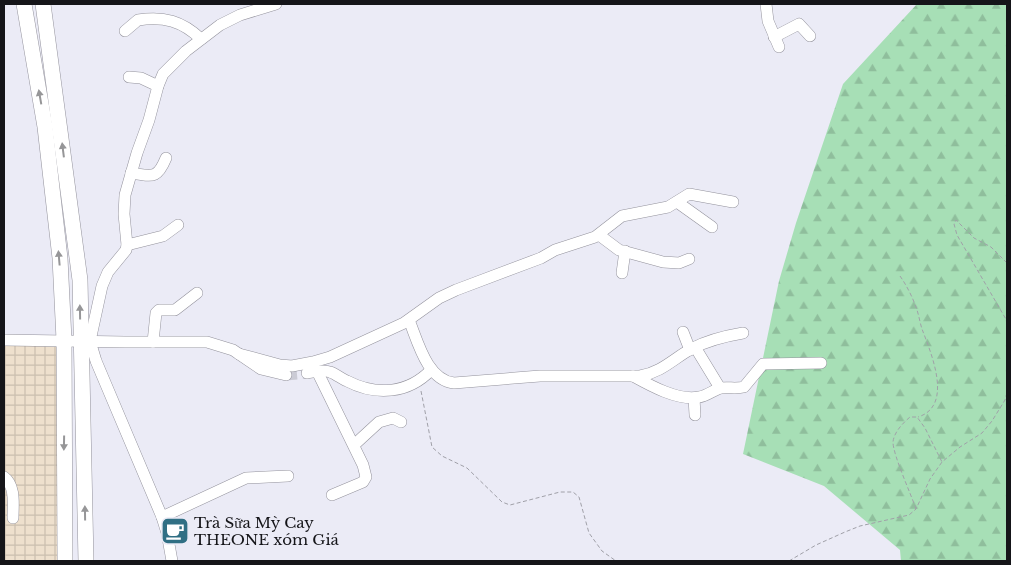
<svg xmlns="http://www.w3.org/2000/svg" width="1011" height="565" viewBox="0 0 1011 565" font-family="'Libre Baskerville',serif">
<defs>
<pattern id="industrial-grid" width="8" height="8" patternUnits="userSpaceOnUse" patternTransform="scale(1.25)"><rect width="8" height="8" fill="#eee0cd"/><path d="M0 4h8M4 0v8" fill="none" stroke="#cbbfaf"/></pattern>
<pattern id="forest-firs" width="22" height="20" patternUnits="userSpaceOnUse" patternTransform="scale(1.25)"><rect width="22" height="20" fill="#a7dfb6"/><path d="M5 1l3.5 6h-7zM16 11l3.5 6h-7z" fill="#8fbe9c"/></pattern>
</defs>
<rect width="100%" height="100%" fill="#ebebf6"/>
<path fill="url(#industrial-grid)" d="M4,346H63L62,561H4Z"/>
<path fill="url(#forest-firs)" d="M917,4H1007V561H901L900,550L824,486L743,454L779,281L796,223L843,84Z"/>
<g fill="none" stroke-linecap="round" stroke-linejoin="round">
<path stroke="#cbcbd5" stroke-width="11" stroke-dasharray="11 5.5" stroke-linecap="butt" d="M286,375L307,373"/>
<defs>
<g id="minor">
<path d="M766,4L768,21L779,47"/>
<path d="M125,31L138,20C164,16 182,21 201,39"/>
<path d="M774,37L799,24L810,36"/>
<path d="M129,77L141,78L158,86"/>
<path d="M131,173C152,176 157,180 166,158"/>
<path d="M677,202L712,227"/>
<path d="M599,235L619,250L663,262L679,263L689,259"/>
<path d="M127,245L163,236L178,225"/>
<path d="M622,273L625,251"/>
<path d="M409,320C418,342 427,380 454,383L540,376H640C662,372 673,359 691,349C708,340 725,336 743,333"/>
<path d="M683,332L690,350"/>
<path d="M4,340L125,342H207L233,350L261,369L286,375"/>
<path d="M153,342L156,313L159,310H175L197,293"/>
<path d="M695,347L720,388"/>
<path d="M239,354L280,365L292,366L313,362L330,357L404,323L439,298L456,290L541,258L555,250L595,237L622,216L668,207L689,194L733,202"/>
<path d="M317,371L363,465L366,477L363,482L332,495"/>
<path d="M307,373C314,372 323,369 330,372C336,374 342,379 347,381C376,396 408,394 431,370"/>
<path d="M633,376C651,386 678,401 699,397C707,396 715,389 721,388C729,387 736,389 744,387L763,364L821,363"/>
<path d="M694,398L695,415"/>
<path d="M354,445L379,422L393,418L401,422"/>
<path d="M4,477C16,486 13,505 13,518"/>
<path d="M162,517L246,478L288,476"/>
<path d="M172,561L167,533L162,517L96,361L90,341L102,286L108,272L126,250L127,245L124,214L125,195L137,153L149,120L158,86L163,74L186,51L220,25L240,15L276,4"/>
</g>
<g id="major">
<path d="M24,4L45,127L60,258L64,340L65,561"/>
<path d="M43,4L80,280L86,561"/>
</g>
</defs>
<use href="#minor" stroke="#93929c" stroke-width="12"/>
<use href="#major" stroke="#93929c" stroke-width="16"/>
<g stroke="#a0a0a8" stroke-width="1" stroke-dasharray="4 2.5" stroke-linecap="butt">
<path d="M1007,263L991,247L974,238L956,220L954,224L957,235L1007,321"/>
<path d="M900,276C907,286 913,298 917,310C919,316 920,323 922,329C931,353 954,406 918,417"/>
<path d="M421,391L432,447L442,456L467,468L502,502L510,505L560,492H573L579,497L589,533L602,551L616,561"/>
<path d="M916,509C911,494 893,455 893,442C894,432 903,423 910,417H917L925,428L942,462"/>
<path d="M789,561L816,545L845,532L860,526L909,515L916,509L930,479L942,462L960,447L982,433L992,421L1005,400L1007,393"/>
</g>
<use href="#minor" stroke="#fff" stroke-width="11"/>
<use href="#major" stroke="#fff" stroke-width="15"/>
</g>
<defs><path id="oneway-solid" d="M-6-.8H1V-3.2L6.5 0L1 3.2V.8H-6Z" transform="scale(1.25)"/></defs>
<g fill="#969698">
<use href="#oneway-solid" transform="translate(40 97) rotate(-100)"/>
<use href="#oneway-solid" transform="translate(63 150) rotate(-97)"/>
<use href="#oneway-solid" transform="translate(59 258) rotate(-95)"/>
<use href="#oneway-solid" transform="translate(80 312) rotate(-91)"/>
<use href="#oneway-solid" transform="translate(64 443) rotate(91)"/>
<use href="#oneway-solid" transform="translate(85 513) rotate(-91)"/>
</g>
<defs>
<symbol id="cafe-square" viewBox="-11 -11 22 22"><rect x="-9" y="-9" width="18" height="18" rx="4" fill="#306f84" stroke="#ebebf6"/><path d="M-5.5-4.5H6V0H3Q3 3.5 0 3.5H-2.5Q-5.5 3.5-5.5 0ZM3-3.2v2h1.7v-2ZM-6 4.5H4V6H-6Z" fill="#fff"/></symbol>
</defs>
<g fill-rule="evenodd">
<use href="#cafe-square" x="159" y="515" width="32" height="32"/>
</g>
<g text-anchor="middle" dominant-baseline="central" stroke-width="4.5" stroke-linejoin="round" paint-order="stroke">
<g font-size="15" fill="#151519" stroke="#ebebf6" text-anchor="start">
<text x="194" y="522">Trà Sữa Mỳ Cay<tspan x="194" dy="17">THEONE xóm Giá</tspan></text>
</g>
</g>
<rect width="1011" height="565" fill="none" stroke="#151519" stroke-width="10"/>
</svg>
